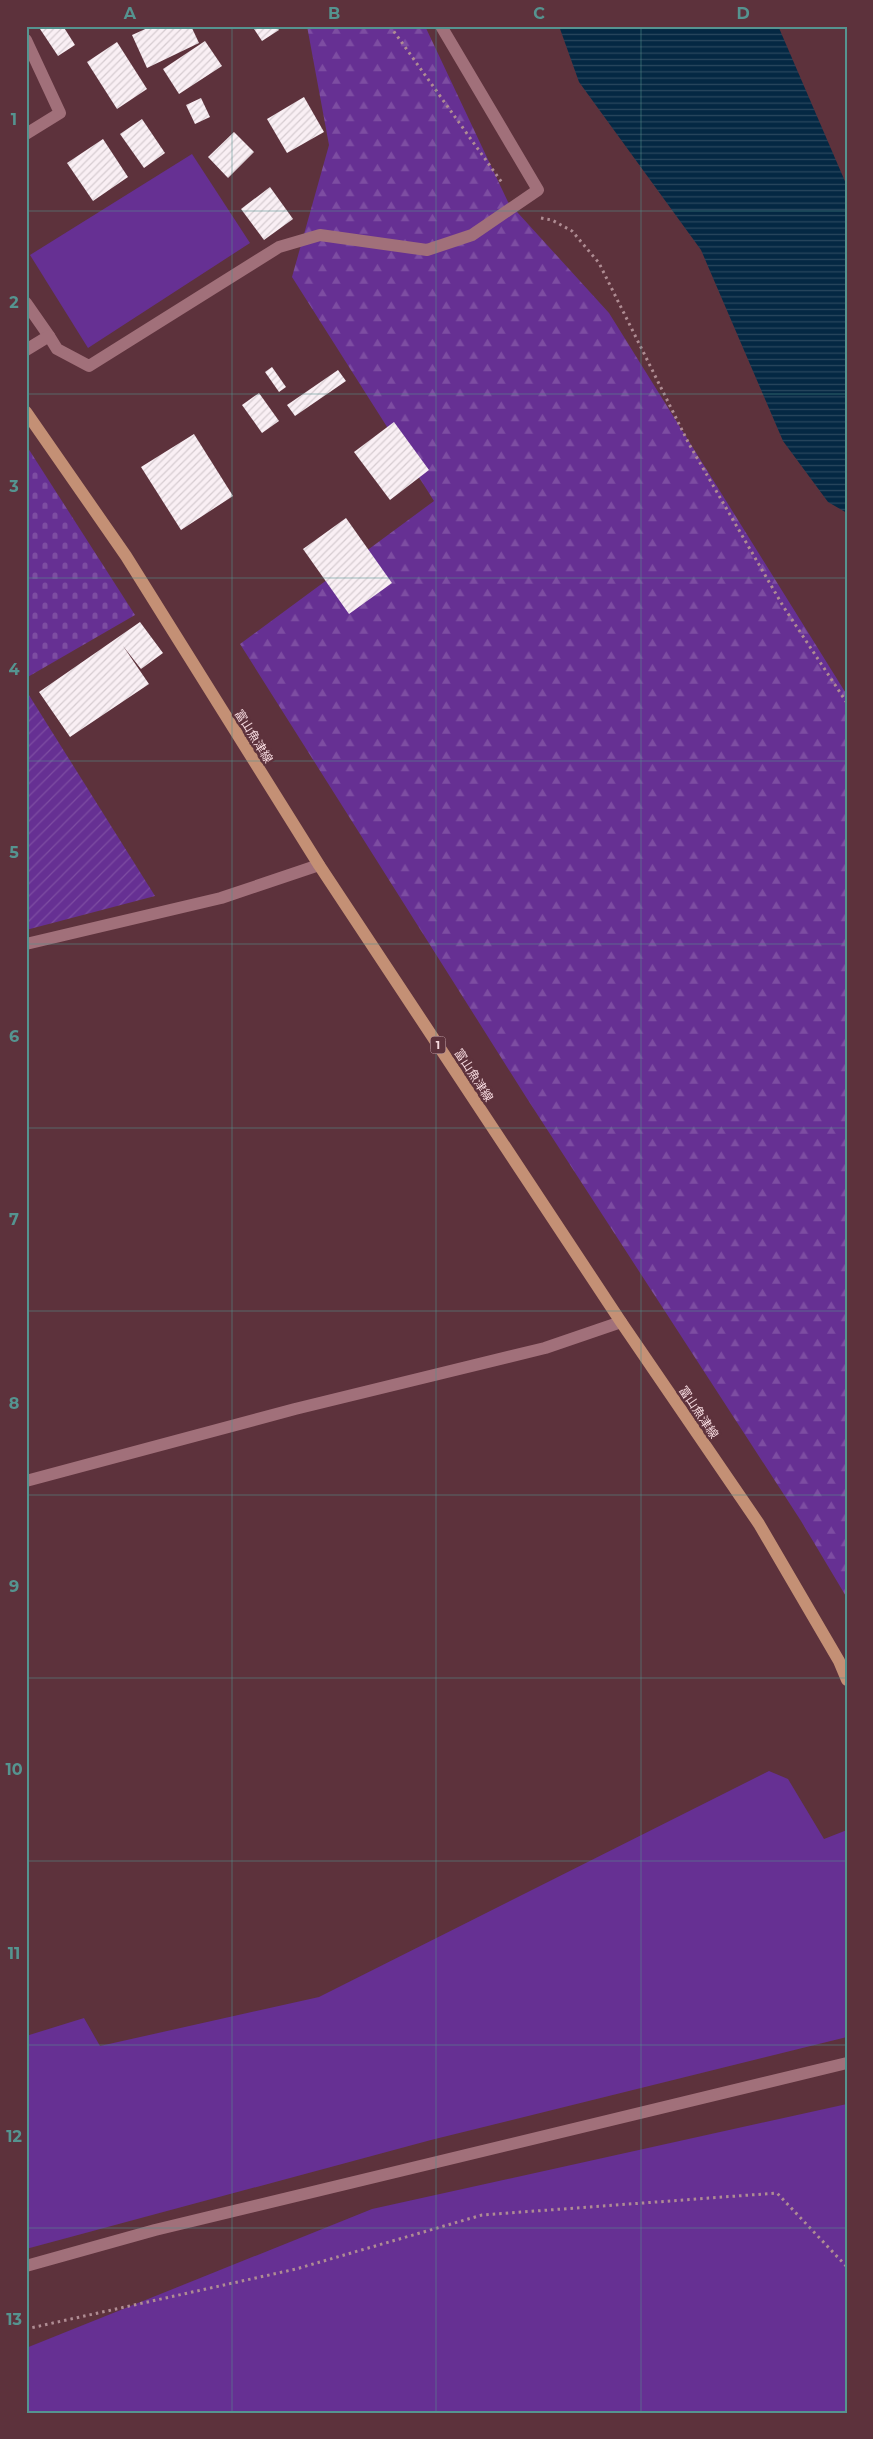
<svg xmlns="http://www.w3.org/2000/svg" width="873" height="2439" viewBox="0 0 873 2439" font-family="Montserrat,'Noto Sans JP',sans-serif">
<defs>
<pattern id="forest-firs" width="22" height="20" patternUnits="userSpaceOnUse" patternTransform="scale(1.25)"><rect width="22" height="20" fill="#663093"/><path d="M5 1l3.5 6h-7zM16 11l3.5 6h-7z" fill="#7d4da2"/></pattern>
<pattern id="cemetery-stones" width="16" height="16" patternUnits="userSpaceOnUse" patternTransform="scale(1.25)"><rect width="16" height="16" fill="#663093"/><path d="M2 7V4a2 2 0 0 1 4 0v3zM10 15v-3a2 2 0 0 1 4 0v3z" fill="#7d4da2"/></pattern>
<pattern id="garden-furrows" width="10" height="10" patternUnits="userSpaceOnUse" patternTransform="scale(1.25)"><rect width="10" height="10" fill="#663093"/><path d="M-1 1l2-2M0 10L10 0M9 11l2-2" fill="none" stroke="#7d4da2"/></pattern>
<pattern id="water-rules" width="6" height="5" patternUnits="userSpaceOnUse" patternTransform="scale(1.25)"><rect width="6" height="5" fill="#042843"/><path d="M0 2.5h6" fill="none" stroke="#29475e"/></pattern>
<pattern id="building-hatch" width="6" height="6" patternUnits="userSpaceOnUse" patternTransform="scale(1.25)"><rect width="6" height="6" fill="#f9eff4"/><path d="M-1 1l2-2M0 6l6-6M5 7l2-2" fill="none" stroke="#d6ccd1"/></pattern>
</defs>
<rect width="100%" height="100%" fill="#5d323c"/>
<g fill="#663093">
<path d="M192,154L250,243L88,348L30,255Z"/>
<path d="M769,1771L788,1779L824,1839L847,1830V2037L431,2140L26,2249V2036L84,2018L100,2046L319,1997Z"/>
<path d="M847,2104V2413H26V2348L372,2209Z"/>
</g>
<path fill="url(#forest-firs)" d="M307,26H425L508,202L609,313L847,695V1598L801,1521L526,1097L240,644L434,501L292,277L329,145Z"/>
<path fill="url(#cemetery-stones)" d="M26,445L135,615L26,678Z"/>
<path fill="url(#garden-furrows)" d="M26,692H27L155,896L26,930Z"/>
<path fill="url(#water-rules)" d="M559,26H847V513L828,502L783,441L701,250L579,82Z"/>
<path fill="#5d323c" d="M781,26H844L847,32V186L779,28Z"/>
<g fill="url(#building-hatch)">
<path d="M38,26H63L75,45L58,56Z"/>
<path d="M152,26H191L199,43L147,68L132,35Z"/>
<path d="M252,26H276L279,30L262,41Z"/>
<path d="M205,41L222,66L179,94L163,69Z"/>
<path d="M117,42L147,89L117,109L87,62Z"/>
<path d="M304,97L324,132L287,153L267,119Z"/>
<path d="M201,98L210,117L195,124L186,105Z"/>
<path d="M142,119L165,153L144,168L120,134Z"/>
<path d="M234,132L254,152L228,178L208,157Z"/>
<path d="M103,139L128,177L93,201L67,163Z"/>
<path d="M270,187L293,219L264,240L241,209Z"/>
<path d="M272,367L286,387L279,392L265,372Z"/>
<path d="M338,370L346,381L295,416L287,405Z"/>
<path d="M259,393L279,421L262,433L242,405Z"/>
<path d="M394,422L429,470L390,500L354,452Z"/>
<path d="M194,434L233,496L181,530L141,467Z"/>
<path d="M346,518L392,583L349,614L303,549Z"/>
<path d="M140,622L163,653L141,669L123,646L149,684L70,737L39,692Z"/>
</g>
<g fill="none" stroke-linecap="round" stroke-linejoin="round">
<g stroke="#af8c93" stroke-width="3" stroke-dasharray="2.5 4" stroke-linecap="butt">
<path d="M390,26L503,184"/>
<path d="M541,218L552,220L572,231L599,263L689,444L783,606L847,703"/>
<path d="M26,2329L296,2269L482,2215L777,2193L847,2267"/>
</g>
<g stroke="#a1707a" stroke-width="12">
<path d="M26,40L60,113L26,134"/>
<path d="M26,303L49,336"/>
</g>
<g stroke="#a1707a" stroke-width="12">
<path d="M26,350L49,336L57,349L89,366L279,247L320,235L427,250L472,235L538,190L441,26"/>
<path d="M26,944L221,898L319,865"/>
<path d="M26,1481L295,1409L545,1348L621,1322"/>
<path d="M26,2266L155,2230L847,2063"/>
</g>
<path stroke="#c49075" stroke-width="12" d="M26,412L126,556L319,865L621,1322L759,1524L839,1661L847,1680"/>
</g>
<path fill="none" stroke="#559490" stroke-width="1" stroke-opacity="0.55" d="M232,26V2413M436,26V2413M641,26V2413M26,211H847M26,394H847M26,578H847M26,761H847M26,944H847M26,1128H847M26,1311H847M26,1495H847M26,1678H847M26,1861H847M26,2045H847M26,2228H847"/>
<g text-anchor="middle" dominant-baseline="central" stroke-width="5" stroke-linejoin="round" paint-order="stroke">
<rect fill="#5d323c" stroke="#c9a8af" stroke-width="1" x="430.5" y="1036.5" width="15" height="17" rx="4"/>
<g font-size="11" font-weight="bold" fill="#f7dbe0">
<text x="438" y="1045">1</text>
</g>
<g font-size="12" fill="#f7dbe0" stroke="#5d323c">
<text transform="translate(254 736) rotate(58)">富山魚津線</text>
<text transform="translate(474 1075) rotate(57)">富山魚津線</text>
<text transform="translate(699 1412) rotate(56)">富山魚津線</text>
</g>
</g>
<rect width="873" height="2439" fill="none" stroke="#5d323c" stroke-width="55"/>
<rect x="28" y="28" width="818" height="2384" fill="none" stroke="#559490" stroke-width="2"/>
<g font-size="16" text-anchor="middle" font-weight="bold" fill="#559490">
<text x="130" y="19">A</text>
<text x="334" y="19">B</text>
<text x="539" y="19">C</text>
<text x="743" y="19">D</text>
<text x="14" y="125">1</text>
<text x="14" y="308">2</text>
<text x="14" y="492">3</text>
<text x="14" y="675">4</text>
<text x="14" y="858">5</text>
<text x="14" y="1042">6</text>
<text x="14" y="1225">7</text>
<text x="14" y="1409">8</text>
<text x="14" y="1592">9</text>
<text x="14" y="1775">10</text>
<text x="14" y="1959">11</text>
<text x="14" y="2142">12</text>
<text x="14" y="2325">13</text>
</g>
</svg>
